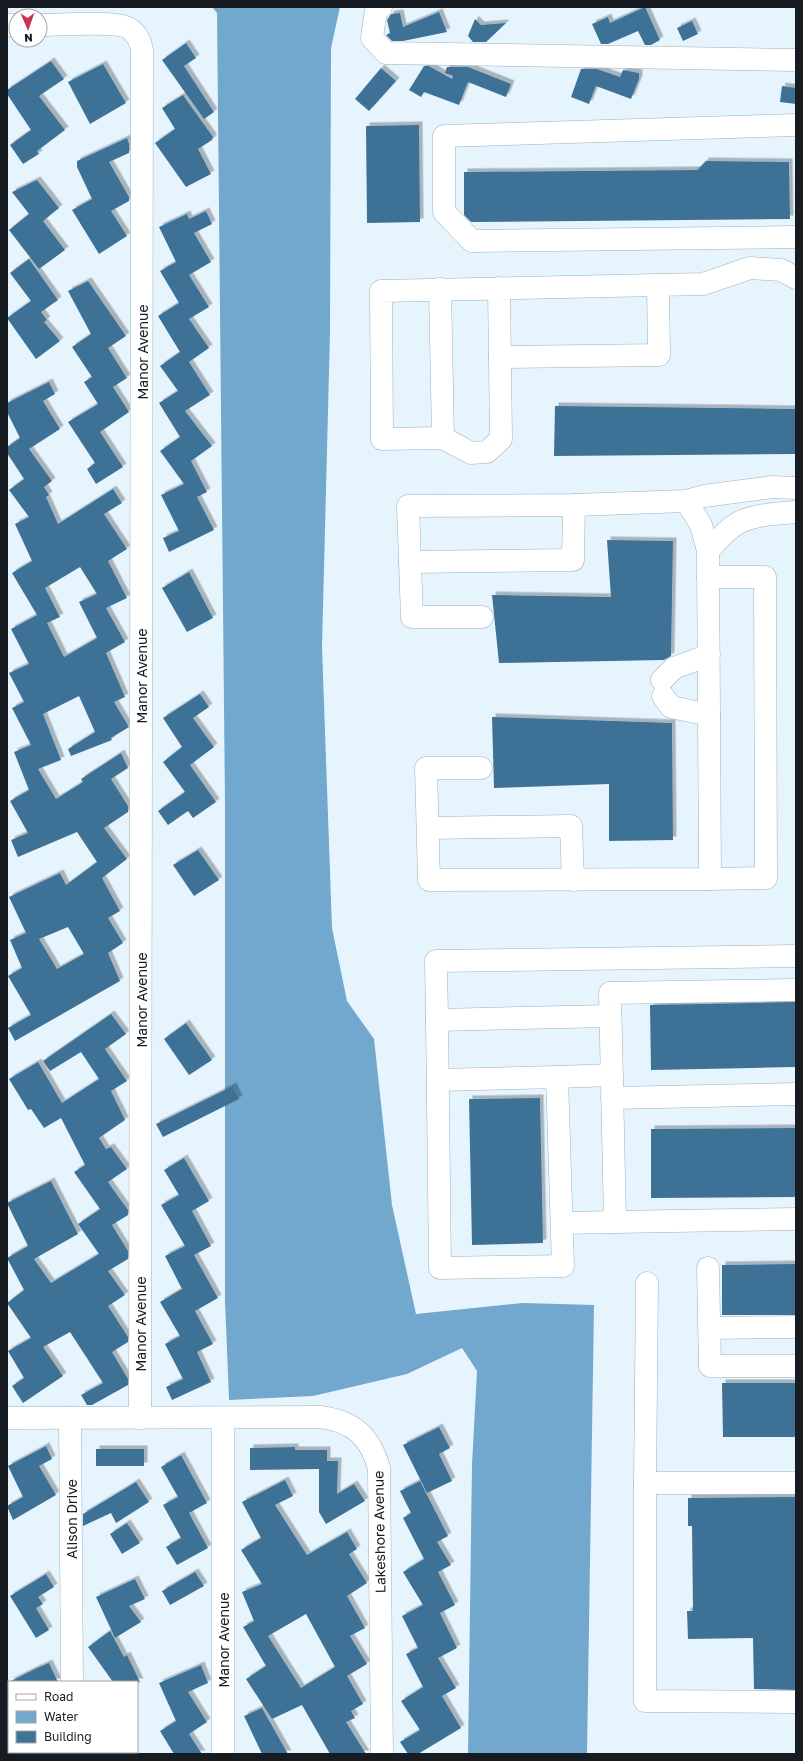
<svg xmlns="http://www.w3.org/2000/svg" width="803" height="1761" viewBox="0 0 803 1761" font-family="'Golos Text',sans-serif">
<defs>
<filter id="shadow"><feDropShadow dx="3.5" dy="-3.5" stdDeviation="0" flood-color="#0004"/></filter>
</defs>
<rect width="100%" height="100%" fill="#e6f4fe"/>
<path fill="#72a8ce" d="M212,7H340L331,48L330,332L322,647L332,928L347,1001L374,1039L392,1205L416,1314L523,1303L594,1305L587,1754H468L472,1465L477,1371L462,1348L407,1374L313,1396L229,1400L225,1301V804L217,13Z"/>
<g fill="#3e7296" fill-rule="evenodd" filter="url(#shadow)">
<path d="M645,7L660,40L651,45H645L638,31L608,44H601L592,24L608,17L610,23Z"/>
<path d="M439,12L447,32L403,41H392L386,35L390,33L387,20L391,14L400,13L403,27Z"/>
<path d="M475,19L481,25L506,23L486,42H473L468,36Z"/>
<path d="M692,21L698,34L683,41L677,28Z"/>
<path d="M186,43L196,58L184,66L214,112L204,119L162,60Z"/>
<path d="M51,61L64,79L39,96L65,130L37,151L39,154L23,164L10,145L31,130L7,94V90Z"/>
<path d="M103,64L126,103L90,124L68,82Z"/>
<path d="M424,66H429L452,79L453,76L445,73L447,67H468L511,84L506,97L468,82L459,105L424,92L421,97L409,90Z"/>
<path d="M381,68L396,81L369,111L355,99Z"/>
<path d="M581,69H597L620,77L623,70L639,73V79L631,99L596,86L589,104L571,97Z"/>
<path d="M782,86L796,88V104L780,102Z"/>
<path d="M183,95L213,137L212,140L198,149L211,174L186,187L155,143L175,129L162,108Z"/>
<path d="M419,125L420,222L367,223L366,126Z"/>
<path d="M127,138L129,144V153L109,162L129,197V201L111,211L127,236L99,254L72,210L92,199L77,167V161Z"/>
<path d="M706,161L789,162L790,219L471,222L464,215V172L697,170Z"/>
<path d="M37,180L59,208L43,221L65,250L39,269L9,230L29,214L12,192Z"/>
<path d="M206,211L212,224L194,233L211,262L189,275L209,307L189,319L209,348L189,362L210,395L185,411L212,446L191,461L207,492L197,497L214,530L169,552L163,538L179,531L161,495L184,484L160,451L180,437L159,403L178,391L160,366L180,352L158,316L179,303L160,271L176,262L159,227L187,214L189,219Z"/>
<path d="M29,259L58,300L41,312L47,320L44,322L60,341L36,359L7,318L31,301L10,273Z"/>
<path d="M88,281L126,336L108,348L127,378L113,387L129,412L100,432L123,467L96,484L87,469L95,463L68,422L98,404L84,382L92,377L72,347L91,334L68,291Z"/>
<path d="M49,382L55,394L43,401L60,429L29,449L52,481L44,487L49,495L46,497L58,524L113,489L122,503L104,514L127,549L108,561L127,598L106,608L125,642L106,653L125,697L114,702L129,727L111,738L112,740L71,756L68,749L95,732L79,696L43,714L61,760L38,769L56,799L83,782L81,779L121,753L128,768L111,779L128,806V812L104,828L127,859L102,878L120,911L108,918L123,943L108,953L120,981L15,1041L8,1028L31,1015L8,976L22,968L10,940L26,933L9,897L60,873L66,885L97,862L77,832L18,857L11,840L28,833L10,801L29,790L14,752L31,745L12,708L24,702L9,673L29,664L11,629L37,615L12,573L32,561L15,524L29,517L9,490L24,479L7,453V447L20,438L7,412V403ZM80,567L97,594L79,602L97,638L64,657L47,623L60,617L45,588ZM68,927L84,954L57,969L39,939Z"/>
<path d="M555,406L796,409V454L554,456Z"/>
<path d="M607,540L673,541L671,656L664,660L499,663L492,595L611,597Z"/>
<path d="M189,572L213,618L187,632L162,588Z"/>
<path d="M200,694L209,707L193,718L214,747L190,765L216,802L193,818L188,811L168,825L158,811L185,792L163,762L182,747L163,718Z"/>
<path d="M492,717L672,723L673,840L609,841V784L494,788Z"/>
<path d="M198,850L219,880L194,896L173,865Z"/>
<path d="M796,1002V1067L651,1070L650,1005Z"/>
<path d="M111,1014L126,1034L105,1049L127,1081L111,1091L125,1120L99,1138L106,1149L111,1147L127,1169L108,1182L128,1210V1215L112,1225L128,1251V1259L108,1271L125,1295L108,1306L128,1337V1342L112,1352L128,1379V1385L92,1405H87L81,1395L103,1383L70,1332L43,1347L63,1376L23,1403L12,1386L24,1378L8,1351L31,1338L7,1303L24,1290L7,1258L28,1246L7,1203L51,1181L78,1234L34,1259L51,1283L99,1254L78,1224L100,1209L74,1172L85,1165L61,1118L44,1128L31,1109L28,1110L9,1079L38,1062L62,1103L99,1079L81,1052L50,1071L43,1061Z"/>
<path d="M186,1023L212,1060L189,1075L164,1039Z"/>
<path d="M233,1086L239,1099L163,1137L156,1124Z"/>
<path d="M540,1098L543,1243L472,1245L469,1099Z"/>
<path d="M796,1128V1197L651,1198V1129Z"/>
<path d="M184,1158L209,1201L192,1211L211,1246L194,1255L218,1298L195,1311L213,1344L197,1352L211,1382L172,1400L166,1387L183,1379L165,1344L180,1336L160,1302L182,1289L165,1256L185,1246L161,1205L179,1195L164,1170Z"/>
<path d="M796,1264V1315H722V1265Z"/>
<path d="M722,1383H796V1437H723Z"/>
<path d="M439,1427L450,1448L439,1454L452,1481L427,1493L403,1445Z"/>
<path d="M46,1446L52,1459L39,1466L56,1495L13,1520L7,1506L23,1497L8,1466Z"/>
<path d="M295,1447V1450H327V1461H338L337,1494L354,1484L365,1501L326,1524L319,1512V1469L250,1470V1448Z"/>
<rect x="96" y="1449" width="48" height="17"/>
<path d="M181,1455L207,1503L189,1513L208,1548L177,1565L166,1547L181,1538L163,1505L178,1497L161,1467Z"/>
<path d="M285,1480L293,1496L275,1505L307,1555L347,1532L357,1549L349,1554L367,1583L347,1596L365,1628L350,1636L367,1664L347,1676L363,1704L351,1711L355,1718L346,1722L366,1754H330L302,1705L272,1719L246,1679L266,1666L243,1627L254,1621L242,1592L262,1584L241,1550L261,1538L242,1502ZM306,1614L335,1667L301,1688L268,1636Z"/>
<path d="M420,1481L448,1536L437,1542L451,1565L438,1572L455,1605L440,1613L457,1648L438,1658L456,1688L442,1696L461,1728L418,1754H408L400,1742L420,1730L401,1701L423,1687L406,1654L418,1648L402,1616L423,1605L403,1572L424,1559L403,1518L411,1513L400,1491Z"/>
<path d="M136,1482L149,1502L116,1523L111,1513L83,1526V1514Z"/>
<path d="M796,1497V1690L754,1689L753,1638L688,1639L687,1611H693L692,1526H688V1498Z"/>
<path d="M127,1523L140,1543L122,1554L110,1534Z"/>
<path d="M195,1572L204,1586L170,1605L162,1591Z"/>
<path d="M46,1574L54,1587L38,1597L43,1604L36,1608L49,1630L36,1638L10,1596Z"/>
<path d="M135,1579L145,1599L129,1606L141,1622L115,1638L96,1597Z"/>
<path d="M110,1631L124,1657L127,1655L140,1682H113L88,1647Z"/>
<path d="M49,1663L58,1682H9L37,1668Z"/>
<path d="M201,1665L208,1683L188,1692L207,1722L189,1734L202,1754H174L160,1731L176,1721L159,1683Z"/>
<path d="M262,1708L288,1754H262L244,1716Z"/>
</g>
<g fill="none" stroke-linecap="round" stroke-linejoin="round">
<defs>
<g id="minor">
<path d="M381,7L376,10L372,38L386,53L796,60"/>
<path d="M7,25H16"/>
<path d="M40,25C57,25 119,20 130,29C138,35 140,41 142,50L140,1418"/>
<path d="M796,125L444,136V212L472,241L796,237"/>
<path d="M499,288L501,439L487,452L471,453L443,438L382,439L381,291L703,284L750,268L781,270L796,278"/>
<path d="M440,289L443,438"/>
<path d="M500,357L659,355L658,285"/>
<path d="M708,551C717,541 726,530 738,523C754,514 778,514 796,512"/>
<path d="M410,562L573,560L574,505"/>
<path d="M708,577H765L766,878L710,879"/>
<path d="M482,617H412L408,506L574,505L686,501L704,496L772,487L796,488"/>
<path d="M662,680L674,668L709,655"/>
<path d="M663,696L671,707L709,715"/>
<path d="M481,768H426L429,880L710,879L708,551L701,525L686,501"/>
<path d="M428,828L571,826L573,880"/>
<path d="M796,990L610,993L615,1222L796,1219"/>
<path d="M437,1020L436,961L796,956"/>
<path d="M557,1077L612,1075"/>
<path d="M438,1080L557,1077L563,1266L440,1268L437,1020L610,1016"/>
<path d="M612,1098L796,1094"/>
<path d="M562,1223L615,1222"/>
<path d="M708,1268L710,1366H796"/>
<path d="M647,1283L645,1483H796"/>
<path d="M710,1328L796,1327"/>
<path d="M7,1418L320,1417C353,1421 370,1436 379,1468L382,1754"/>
<path d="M70,1418L72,1682"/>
<path d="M645,1483V1701L796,1702"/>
<path d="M73,1752V1754"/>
<path d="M223,1754V1418"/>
</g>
</defs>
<use href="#minor" stroke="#9fb0bc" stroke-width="23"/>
<use href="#minor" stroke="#fff" stroke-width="22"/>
</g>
<g text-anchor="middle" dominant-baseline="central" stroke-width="4" stroke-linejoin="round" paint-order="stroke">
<g font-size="14" fill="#161c21" stroke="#fff">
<text transform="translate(142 352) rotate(-90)">Manor Avenue</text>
<text transform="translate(141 676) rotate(-90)">Manor Avenue</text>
<text transform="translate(141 1000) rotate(-90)">Manor Avenue</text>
<text transform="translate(140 1324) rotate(-90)">Manor Avenue</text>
<text transform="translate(71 1519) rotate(-90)">Alison Drive</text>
<text transform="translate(379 1532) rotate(-91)">Lakeshore Avenue</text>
<text transform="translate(223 1640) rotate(-90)">Manor Avenue</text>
</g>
</g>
<rect width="803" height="1761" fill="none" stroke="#161c21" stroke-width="16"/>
<rect x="8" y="1681" width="130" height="72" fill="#ffffff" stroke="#a2a4a6"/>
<rect x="16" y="1694" width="20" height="6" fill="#ffffff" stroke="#a2a4a6"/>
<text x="44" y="1701" font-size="12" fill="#161c21">Road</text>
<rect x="16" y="1711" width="20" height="12" fill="#72a8ce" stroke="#a2a4a6"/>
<text x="44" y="1721" font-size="12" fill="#161c21">Water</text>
<rect x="16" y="1731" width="20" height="12" fill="#3e7296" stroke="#a2a4a6"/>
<text x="44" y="1741" font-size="12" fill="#161c21">Building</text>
<g transform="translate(28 28) rotate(178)"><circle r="19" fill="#ffffff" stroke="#a2a4a6"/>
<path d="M0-3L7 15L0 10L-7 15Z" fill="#c63653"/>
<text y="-6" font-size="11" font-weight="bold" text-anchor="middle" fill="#161c21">N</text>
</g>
</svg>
